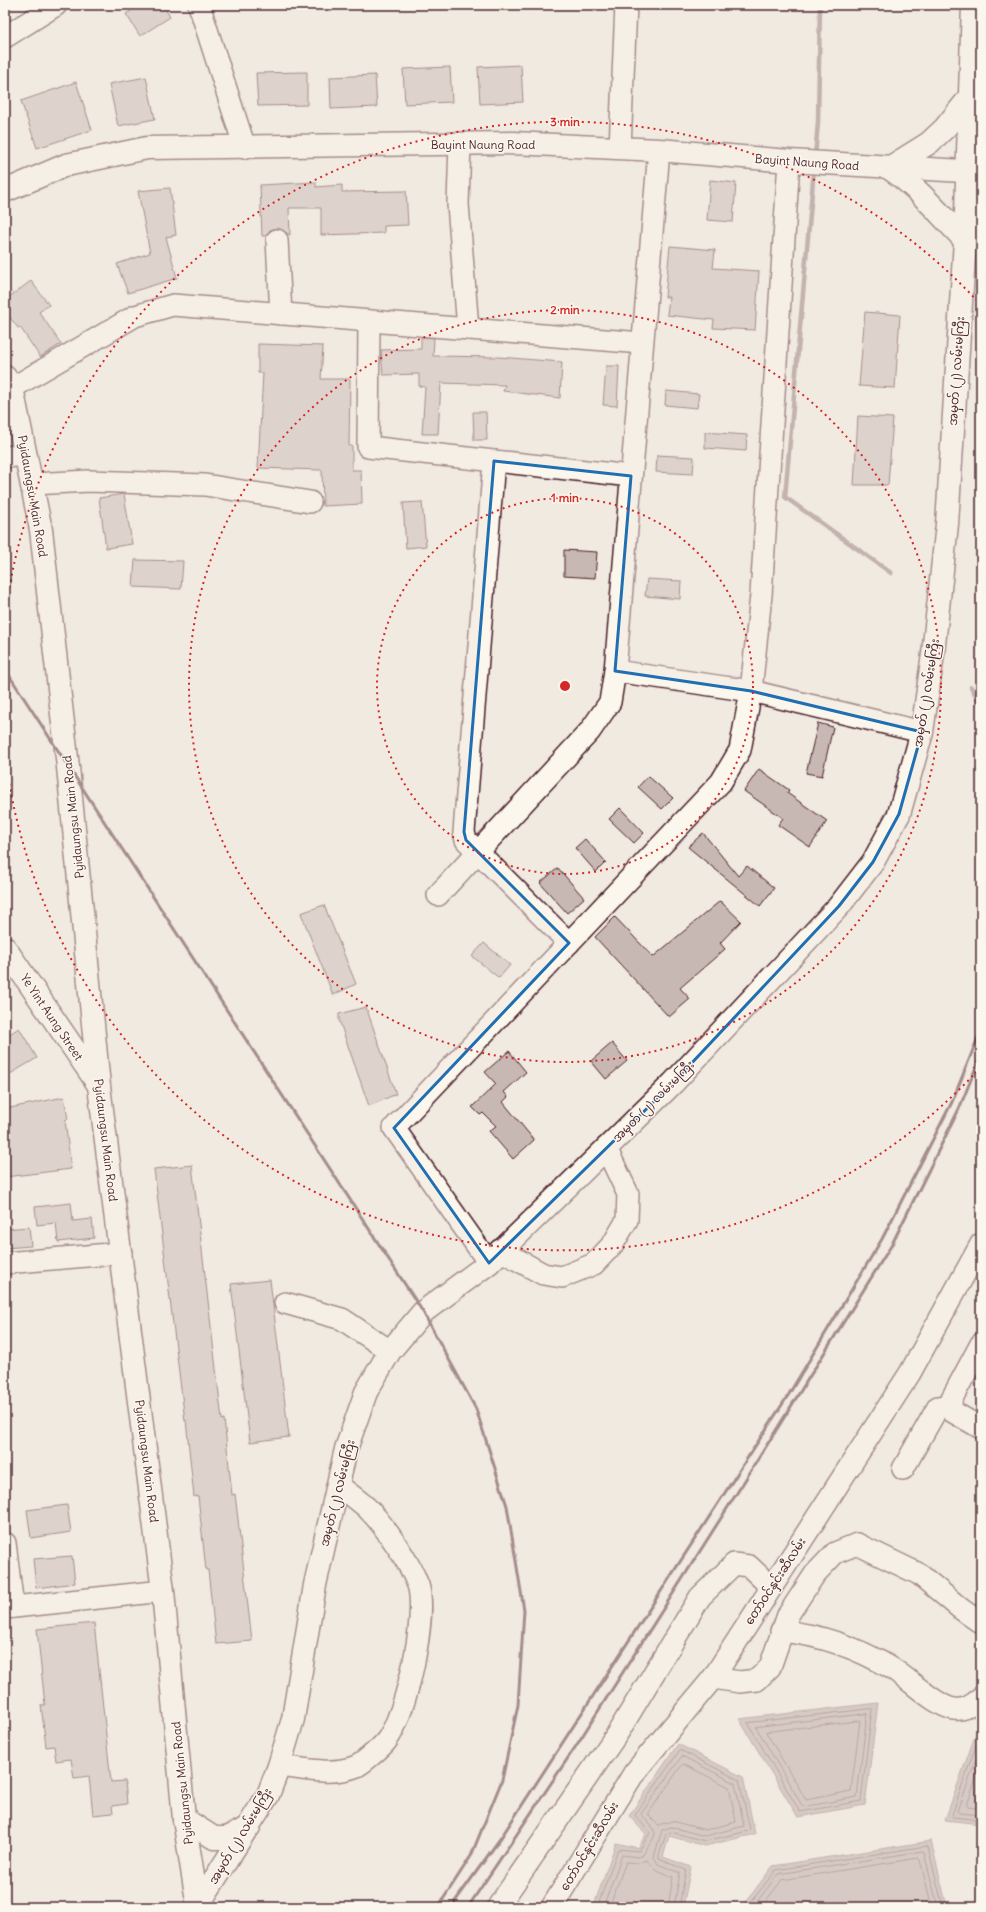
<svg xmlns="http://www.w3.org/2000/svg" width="986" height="1912" viewBox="0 0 986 1912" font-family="Delius,'Noto Sans Myanmar',sans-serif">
<rect width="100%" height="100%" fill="#f0eae0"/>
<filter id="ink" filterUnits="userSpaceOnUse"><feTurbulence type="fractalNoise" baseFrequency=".025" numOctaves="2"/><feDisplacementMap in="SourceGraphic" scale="8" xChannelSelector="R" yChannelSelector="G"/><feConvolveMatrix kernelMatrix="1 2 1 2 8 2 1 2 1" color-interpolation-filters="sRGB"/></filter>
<g filter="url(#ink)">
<g fill="#b8a4a2" stroke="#8c6f72">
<path d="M878,1703L865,1805L798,1817L739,1719Z"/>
<path d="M981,1719V1824L945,1820Z"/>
<path d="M678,1744L743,1777L755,1834L705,1846L669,1836L663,1857L691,1867L683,1907H604L594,1905L616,1843L638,1848L646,1834L629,1816Z"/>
<path d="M931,1841L947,1907H742L773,1866Z"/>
</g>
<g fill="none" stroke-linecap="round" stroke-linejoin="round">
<g stroke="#76545b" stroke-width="1">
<path d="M872,1709L861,1801L800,1812L748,1723Z"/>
<path d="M867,1714L857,1797L803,1807L756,1727Z"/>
<path d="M860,1721L851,1791L806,1800L766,1732Z"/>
<path d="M981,1731L952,1815L953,1817L981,1820"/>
<path d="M981,1746L958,1811L960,1813L981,1815"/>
<path d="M683,1764L729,1787L736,1822L705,1830L672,1821L658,1825L649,1816V1813Z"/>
<path d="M981,1764L967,1805L968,1807L981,1809"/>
<path d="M600,1907L599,1902L618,1849L639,1851L650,1833L635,1815L680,1750L739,1780L750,1829L748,1831L705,1841L671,1832L666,1834L659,1855V1859L686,1870L679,1907"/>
<path d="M605,1907V1902L622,1855L637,1857L642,1856L653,1839L655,1834L653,1828L641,1814L682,1756L735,1783L744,1826L705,1836L671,1827L662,1830L654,1857L658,1864L680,1873L674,1907"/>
<path d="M611,1907V1902L626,1862L639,1863L647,1860L655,1869L673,1877L668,1907"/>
<path d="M747,1907L776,1870L926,1846L928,1847L943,1907"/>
<path d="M753,1907L778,1874L923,1851L924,1853L938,1907"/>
<path d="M761,1907L782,1880L918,1858L920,1860L932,1907"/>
</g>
<g stroke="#8c6f72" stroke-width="4.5">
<path d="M815,157L818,122L820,5"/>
<path d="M814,169L785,497L891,573"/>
<path d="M971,687L981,705"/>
</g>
</g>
<g fill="#c8b8b3" stroke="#4a1f2b">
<path d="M140,5H163L170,17L140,36L126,14Z"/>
<path d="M521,65L523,102L480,104L478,67Z"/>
<path d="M450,67L452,102L405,104L403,69Z"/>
<path d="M307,72V105L258,106L256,73Z"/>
<path d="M375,75L377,107L331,109L330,77Z"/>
<path d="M146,77L155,119L118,126L109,84Z"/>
<path d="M76,82L92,130L37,148L21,101Z"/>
<path d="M710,180L736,183L733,222L707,220Z"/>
<path d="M316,182V187L342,185V192L406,191L408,225L384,226V233L321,235V208H289L290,235L277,228L270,230L266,236H262L260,185Z"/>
<path d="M170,188L176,235L166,237L177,278L128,293L117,264L150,253L138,191Z"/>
<path d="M670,246L715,250L713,268L759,271L755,330L713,328L714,320L667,315L669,297H665Z"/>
<path d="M31,281L49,305L39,312L61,344L40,357L20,327L18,328L5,311V300Z"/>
<path d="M865,312L900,315L895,388L859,386Z"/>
<path d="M421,337L434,338L433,356L498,357L562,362L560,398L503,391L505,385L441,383L438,434H422L425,387L419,386V374L383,375L381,350L421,349Z"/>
<path d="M258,344L323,346L321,379H350L349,446H352V470H361L362,504L323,506L322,470L258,468L263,373H258Z"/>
<path d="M606,366H619L617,406L603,405Z"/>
<path d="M666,391L699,394L697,408L665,405Z"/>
<path d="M473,412H486L487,440H474Z"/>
<path d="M858,416L893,418L888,485H854Z"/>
<path d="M705,432L747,435L746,451L705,448Z"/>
<path d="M657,455L694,457L693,474L656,472Z"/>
<path d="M124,494L132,544L106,548L99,498Z"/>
<path d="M422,502L426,546L406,548L403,503Z"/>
<path d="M564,550L597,552L595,578L564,576Z"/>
<path d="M135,560L183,561L181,589L133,587Z"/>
<path d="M647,579L681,581L680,599L645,596Z"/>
<path d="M818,723L833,727L822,776L806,773Z"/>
<path d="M759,769L789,790L787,793L827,821L810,847L778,825L783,818L744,791Z"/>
<path d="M648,776L673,798L662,809L638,787Z"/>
<path d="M620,808L644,833L634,843L609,819Z"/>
<path d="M703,833L738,876L747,866L774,888L760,906L688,847Z"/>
<path d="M585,839L606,862L596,872L575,848Z"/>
<path d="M558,868L584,898L567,913L540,883Z"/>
<path d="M720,901L741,921L720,943L725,949L680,988L690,999L669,1017L595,937L615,917L653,957Z"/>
<path d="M324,905L356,984L333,995L301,913Z"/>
<path d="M484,943L510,965L499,978L472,956Z"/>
<path d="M366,1007L396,1094L369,1106L339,1020V1014Z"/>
<path d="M19,1028L37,1058L5,1077V1037Z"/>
<path d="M612,1043L627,1061L606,1079L591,1061Z"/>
<path d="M509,1051L526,1072L504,1092L508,1097L503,1102L534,1140L513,1159L489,1131L496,1126L483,1113L480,1115L472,1107L496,1084L485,1072Z"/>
<path d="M64,1097L68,1119L65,1120L71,1169L5,1177V1109Z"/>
<path d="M192,1165L222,1420L224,1419L232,1495L235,1494L252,1641L216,1644L208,1570H206L198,1496L194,1497L186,1420L185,1421L154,1169Z"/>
<path d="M71,1203L73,1221L92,1219L94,1238L58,1242L56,1223L37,1225L35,1207Z"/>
<path d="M29,1227L31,1246L5,1248V1229Z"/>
<path d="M270,1280L289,1437L250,1442L231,1284Z"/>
<path d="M67,1505L71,1532L31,1538L27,1510Z"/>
<path d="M72,1556L75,1583L36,1588L33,1559Z"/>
<path d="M94,1623L111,1782L125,1781L127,1804L112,1806L113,1813L93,1815L89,1776L74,1778L71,1759L56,1761L54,1746L46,1747L41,1705H45L37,1629Z"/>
</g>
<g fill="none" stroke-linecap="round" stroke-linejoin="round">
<defs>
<g id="minor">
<path d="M199,5L245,148"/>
<path d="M5,37L56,5"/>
<path d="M460,143L458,204L468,329"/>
<path d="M620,148L626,5"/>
<path d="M277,240L281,314"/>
<path d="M369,321L368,447L631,476"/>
<path d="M12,388L135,316L173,305L642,343"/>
<path d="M5,457L26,455"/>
<path d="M494,461L464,832L466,840L569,943"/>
<path d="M32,484L89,481L205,485L310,502"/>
<path d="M615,671L751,691L922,732"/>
<path d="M438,895L590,731L610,702L615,671L659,150"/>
<path d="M500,1250L543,1274L562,1277L594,1264L613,1244L627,1220L628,1194L606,1148"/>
<path d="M5,1263L121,1253"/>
<path d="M489,1263L394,1128L721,782L740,750L751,691L761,595L789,161"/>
<path d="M285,1303L342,1319L390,1351"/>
<path d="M981,1344L950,1402L953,1412L981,1428"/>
<path d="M903,1469L938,1407L951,1406"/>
<path d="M5,1543L13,1607"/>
<path d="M5,1608L163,1591"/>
<path d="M781,1631C823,1635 858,1648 893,1669C909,1679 937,1707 954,1709C964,1711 975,1704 981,1697"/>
<path d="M713,1678L740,1682L757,1680L770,1667L788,1615L815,1574L835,1553L857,1544L919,1574L961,1609L981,1623"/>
<path d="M279,1766C305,1769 332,1776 357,1766C363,1763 383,1746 387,1740C406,1715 428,1615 418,1585C410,1563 384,1524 366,1507C357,1499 347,1492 338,1485"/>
<path d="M499,1905L617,1734L700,1597L734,1564L749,1566L771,1587"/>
<path d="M552,1907L634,1773L713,1678L910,1373L981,1244"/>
</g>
<g id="major">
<path d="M889,168L929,143L945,128L971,96"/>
<path d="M889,168C919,188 940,215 965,240"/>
<path d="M5,191L66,165L147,148L513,143L659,150L789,161L981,172"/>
<path d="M5,377L12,388L41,530L68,767L99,1086L163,1591L184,1819L198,1907"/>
<path d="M5,948L98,1084"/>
<path d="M184,1819L214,1838H227L249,1827"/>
<path d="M197,1907L268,1795L279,1766L293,1719L315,1585L346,1449L366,1392L390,1351L423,1312L489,1263L673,1083L839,906L873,862L899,814L922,732L933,654L947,524L965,240L973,5"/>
</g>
</defs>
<use href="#minor" stroke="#4a1f2b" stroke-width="24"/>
<use href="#major" stroke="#4a1f2b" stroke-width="25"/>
<use href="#minor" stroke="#fbf7ec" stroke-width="21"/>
<use href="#major" stroke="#fbf7ec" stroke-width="22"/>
<g stroke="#4a1f2b" stroke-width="3">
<path d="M5,669L423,1312L476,1409L507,1506L524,1610L518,1705L502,1780L471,1856L438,1907"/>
<path d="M451,1907L502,1836L789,1394L882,1239L952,1102L981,1030"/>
<path d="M468,1907L576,1746L742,1485L891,1246L959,1109L981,1055"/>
</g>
</g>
</g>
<path d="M0 0H986V1912H0ZM494,461L631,476L615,671L751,691L922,732L899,814L873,862L839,906L673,1083L489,1263L394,1128L569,943L466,840L464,832Z" fill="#f0eae0" fill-opacity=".55" fill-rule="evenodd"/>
<path fill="none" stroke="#1f6fb2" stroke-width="3" stroke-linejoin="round" d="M494,461L631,476L615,671L751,691L922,732L899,814L873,862L839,906L673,1083L489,1263L394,1128L569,943L466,840L464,832Z"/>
<g fill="none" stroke="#d62828" stroke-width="2" stroke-dasharray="2 4">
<circle cx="565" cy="686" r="188"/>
<circle cx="565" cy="686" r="376"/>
<path d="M981 1067A564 564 0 0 1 5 755M5 617A564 564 0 0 1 981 305"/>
</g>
<g text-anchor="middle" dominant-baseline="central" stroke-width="3" stroke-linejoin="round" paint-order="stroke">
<g font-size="12" fill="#4a1f2b" stroke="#fbf7ec">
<text x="483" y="144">Bayint Naung Road</text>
<text transform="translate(807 162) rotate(4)">Bayint Naung Road</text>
<text transform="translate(956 371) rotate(-86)">အမှတ် (၂) လမ်းမကြီး</text>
<text transform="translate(33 496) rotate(80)">Pyidaungsu Main Road</text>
<text transform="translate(926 693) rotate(-81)">အမှတ် (၂) လမ်းမကြီး</text>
<text transform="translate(73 817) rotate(-96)">Pyidaungsu Main Road</text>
<text transform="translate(52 1017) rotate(56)">Ye Yint Aung Street</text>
<text transform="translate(653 1101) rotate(-45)">အမှတ် (၂) လမ်းမကြီး</text>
<text transform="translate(106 1140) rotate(83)">Pyidaungsu Main Road</text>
<text transform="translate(147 1461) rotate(83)">Pyidaungsu Main Road</text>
<text transform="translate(337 1493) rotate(-76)">အမှတ် (၂) လမ်းမကြီး</text>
<text transform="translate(775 1581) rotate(-57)">တော်ဝင်နှင်းဆီလမ်း</text>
<text transform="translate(182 1783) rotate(-96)">Pyidaungsu Main Road</text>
<text transform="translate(240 1836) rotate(-59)">အမှတ် (၂) လမ်းမကြီး</text>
<text transform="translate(589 1846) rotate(-59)">တော်ဝင်နှင်းဆီလမ်း</text>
</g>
</g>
<circle cx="565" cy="686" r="6" fill="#d62828" stroke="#fbf7ec" stroke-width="2"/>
<g font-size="12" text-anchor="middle" font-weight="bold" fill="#d62828" stroke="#fbf7ec" stroke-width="3" stroke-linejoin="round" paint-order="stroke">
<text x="565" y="126">3 min</text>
<text x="565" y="314">2 min</text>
<text x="565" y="502">1 min</text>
</g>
<rect width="986" height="1912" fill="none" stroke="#fbf7ec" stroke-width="20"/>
<rect x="10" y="10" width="966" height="1892" fill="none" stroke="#4a1f2b" stroke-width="1.5" filter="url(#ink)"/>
</svg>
